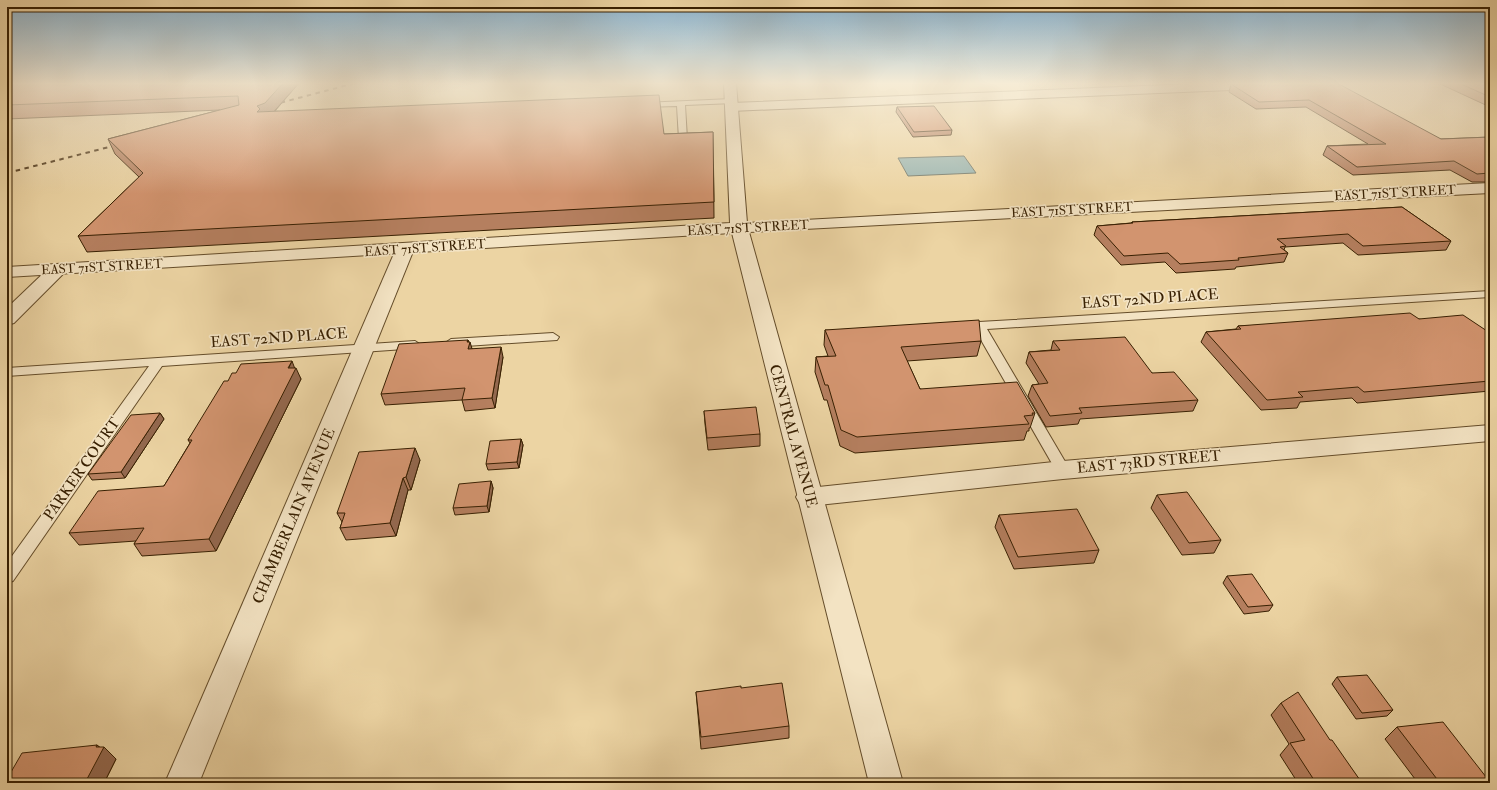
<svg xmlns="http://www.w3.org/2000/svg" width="1497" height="790" viewBox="0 0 1497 790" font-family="'IM FELL Double Pica',serif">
<rect width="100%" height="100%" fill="#ecd4a3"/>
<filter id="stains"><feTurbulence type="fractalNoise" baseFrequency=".005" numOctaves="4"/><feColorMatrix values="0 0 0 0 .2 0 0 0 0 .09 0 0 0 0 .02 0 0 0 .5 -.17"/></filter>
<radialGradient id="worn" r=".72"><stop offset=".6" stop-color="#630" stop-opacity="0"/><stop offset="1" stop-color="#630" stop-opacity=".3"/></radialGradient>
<path fill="#9db6b1" stroke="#757a6b" d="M964,156L976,173L908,176L898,158Z"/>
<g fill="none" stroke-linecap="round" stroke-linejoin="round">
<defs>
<g id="service">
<path d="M731,99H734V103L685,105L687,139L683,141L679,139L677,106L643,107L639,105L643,103Z"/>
<path d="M1490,291V297L987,329L1070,470L1068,474L1063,475L1058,474L973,326L979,322Z"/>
<path d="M553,333L559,337L557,340L451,347L445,343L451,339Z"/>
<path d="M415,341L421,345L419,348L162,366L13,581L7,583V563L149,366L7,376V368Z"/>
</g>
<g id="minor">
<path d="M1216,83H1308L1302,87L731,111L725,107L731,103Z"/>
<path d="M405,244L411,245L414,249L199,783H165L396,249L399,245Z"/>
<path d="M57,265L63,266L66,270L63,274L14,323L7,325V308L51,266Z"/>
<path d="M1490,425V441L1063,479L809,506L800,504L796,497L800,490L809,488L1063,461Z"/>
</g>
<path id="tertiary" d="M724,83H736L747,223L1490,183V193L749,232L903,783H869L732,233L7,277V267L730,223Z"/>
</defs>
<use href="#service" stroke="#654d2a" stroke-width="2"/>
<use href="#minor" stroke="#654d2a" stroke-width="2"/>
<use href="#tertiary" stroke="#654d2a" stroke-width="2"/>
<use href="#service" fill="#f3e3c3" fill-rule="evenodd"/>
<use href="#minor" fill="#f3e3c3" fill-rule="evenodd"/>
<use href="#tertiary" fill="#f3e3c3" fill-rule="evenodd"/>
<g stroke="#382002" stroke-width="2" stroke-dasharray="4.5 4.5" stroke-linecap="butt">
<path d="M272,105L355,83"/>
<path d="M7,173L121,144"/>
</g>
</g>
<g fill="#b57f5f" stroke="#382002">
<path d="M7,83H299L275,111L664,134L713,132L714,218L87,252L78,236L139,177L115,154L108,139L220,110L7,119Z"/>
<path d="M1258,83L1441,139L1490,137V182H1472L1450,170L1353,175L1323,155L1327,146L1368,144L1306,107L1256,109L1229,92L1231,84Z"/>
<path d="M1438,83H1490V107Z"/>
<path d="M897,107L952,130L951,135L913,137L896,112Z"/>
<path d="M1402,207L1451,241L1446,250L1358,255L1343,243L1285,247L1284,250L1288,253L1284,262L1236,267L1235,269L1176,273L1165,262L1121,265L1094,235L1097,226L1131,223L1132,222Z"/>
<path d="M1419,319L1490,333V391L1357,403L1352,398L1300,402L1297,408L1261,410L1201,342L1206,332L1236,329L1238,326Z"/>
<path d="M825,330L981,341L977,356L907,361L920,389L1035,413L1030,428H1029V431H1027L1024,440L855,453L840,446L827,400H824L815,372L816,357L828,356L824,345Z"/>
<path d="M468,340L472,349L503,357L495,408L465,411L462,400L385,405L381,394Z"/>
<path d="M1053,341L1152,373L1198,400L1193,411L1080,419L1078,424L1046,427L1028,396L1032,385L1039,384L1026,363L1029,352L1051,350Z"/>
<path d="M295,368L301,379L216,551L142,556L134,544L136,541L79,545L69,533L164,486L190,443L188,440L228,381Z"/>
<path d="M704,411L760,434V446L708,450L705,424Z"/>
<path d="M160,413L164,419L125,478L92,480L88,474Z"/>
<path d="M521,439L523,445L519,468L488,470L486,464Z"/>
<path d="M420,460L411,490H408L396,536L346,540L340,528L342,522L337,513Z"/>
<path d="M491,481L493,488L489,512L455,515L453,508Z"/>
<path d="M1157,495L1221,540L1214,553L1182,555L1151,508Z"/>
<path d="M999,515L1099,550L1094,563L1014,569L995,527Z"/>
<path d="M1227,576L1273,605L1269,611L1244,614L1223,583Z"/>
<path d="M1337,677L1393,710L1387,716L1356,719L1332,684Z"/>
<path d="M741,688L789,726V738L701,749L696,692Z"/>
<path d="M1281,703L1330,740L1362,783H1298L1280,755L1289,744L1271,715Z"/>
<path d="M1397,727L1490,783H1418L1385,739Z"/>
<path d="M97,745L116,759L104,783H7Z"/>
</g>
<g fill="#93684e" stroke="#382002">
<path d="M283,83H299L270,116L257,112V106Z"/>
<path d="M468,340L469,345L470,342L473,352L468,349L467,342Z"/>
<path d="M501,347L503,357L495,408L492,398Z"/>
<path d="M292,361L295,369L296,368L301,379L216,551L209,539Z"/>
<path d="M160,413L164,419L125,478L121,472Z"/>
<path d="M521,439L523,445L519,468L517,462Z"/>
<path d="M415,448L420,460L411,490L406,477Z"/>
<path d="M403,478L408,490L396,536L390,523Z"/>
<path d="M491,481L493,488L489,512L487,506Z"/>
<path d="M97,745L102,750L104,747L116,759L104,783H92L87,779L96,747Z"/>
<path d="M80,779L84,783H78Z"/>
</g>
<g fill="#d2946f" stroke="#382002">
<path d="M7,83H283L265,103L257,106L260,109L257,112L659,95L664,134L713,132L714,202L78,236L143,173L108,139L239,105L238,96L7,105Z"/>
<path d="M1258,83H1337L1441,139L1490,137V173L1477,174L1454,161L1357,167L1327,146L1386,144L1309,100L1259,102L1231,84Z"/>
<path d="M1459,83H1490V97Z"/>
<path d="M934,106L952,130L914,132L897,107Z"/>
<path d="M1402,207L1451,241L1363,246L1348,234L1277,239L1286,246L1280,247L1288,253L1238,258L1239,260L1180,264L1168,253L1124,256L1097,226L1133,223L1132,222Z"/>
<path d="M1410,313L1419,319L1463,315L1490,333V381L1364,392L1358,387L1298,392L1303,397L1267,400L1206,332L1241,329L1238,326Z"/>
<path d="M979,320L981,341L901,347L920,389L1017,382L1035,413H1032L1033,415L1024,416L1029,424L857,437L841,430L828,385H825L816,357L836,356L825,330Z"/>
<path d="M1125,337L1152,373L1174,372L1198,400L1079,408L1082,413L1050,416L1032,385L1048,383L1029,352L1060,350L1053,341Z"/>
<path d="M468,340L467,342H470L468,349L501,347L492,398L462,400L465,388L381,394L399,344Z"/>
<path d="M292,361L288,368H296L209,539L134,544L144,528L69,533L98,491L164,486L192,440H188L224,381H228L232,373H236L241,364Z"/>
<path d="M756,407L760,434L707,438L704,411Z"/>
<path d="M160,413L121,472L88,474L131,415Z"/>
<path d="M521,439L517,462L486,464L490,441Z"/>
<path d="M415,448L406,477L403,478L390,523L340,528L345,513H337L359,452Z"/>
<path d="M491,481L487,506L453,508L459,484Z"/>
<path d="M1187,492L1221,540L1189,543L1157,495Z"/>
<path d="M1077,509L1099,550L1018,557L999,515Z"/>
<path d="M1252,574L1273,605L1248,607L1227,576Z"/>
<path d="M1367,675L1393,710L1362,713L1337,677Z"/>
<path d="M782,683L789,726L701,737L696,692L741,686V688Z"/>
<path d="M1298,692L1330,740H1332L1362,783H1316L1290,743L1305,740L1281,703Z"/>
<path d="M1443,722L1490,782V783H1440L1397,727Z"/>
<path d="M97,745L96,747H104L87,779H80L78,783H7V779L22,753Z"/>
</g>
<linearGradient id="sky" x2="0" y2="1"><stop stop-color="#8ab5d2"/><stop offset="0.43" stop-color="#f6ecd6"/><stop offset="1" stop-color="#f6ecd6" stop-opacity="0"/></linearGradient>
<rect width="1497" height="194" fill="url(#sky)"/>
<g text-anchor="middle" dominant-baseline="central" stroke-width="3.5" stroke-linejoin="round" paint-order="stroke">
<g font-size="13" fill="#382002" stroke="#f3e3c3">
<text transform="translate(1395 193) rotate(-3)">EAST 71ST STREET</text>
<text transform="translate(1072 210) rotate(-3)">EAST 71ST STREET</text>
<text transform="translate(748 228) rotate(-3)">EAST 71ST STREET</text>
<text transform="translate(425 248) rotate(-4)">EAST 71ST STREET</text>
<text transform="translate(102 267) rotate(-3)">EAST 71ST STREET</text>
</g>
<g font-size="15" fill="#382002" stroke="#f3e3c3">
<text transform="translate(1150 299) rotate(-4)">EAST 72ND PLACE</text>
<text transform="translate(279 338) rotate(-4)">EAST 72ND PLACE</text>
<text transform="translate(793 436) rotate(75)">CENTRAL AVENUE</text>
<text transform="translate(1149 462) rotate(-5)">EAST 73RD STREET</text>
<text transform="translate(82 469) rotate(-55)">PARKER COURT</text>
<text transform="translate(294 516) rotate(-67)">CHAMBERLAIN AVENUE</text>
</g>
</g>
<rect width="1497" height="790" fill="none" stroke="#ecd4a3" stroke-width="24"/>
<rect x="8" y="8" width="1481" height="774" fill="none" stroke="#382002" stroke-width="2"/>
<rect x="12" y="12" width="1473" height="766" fill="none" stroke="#382002"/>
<rect width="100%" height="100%" filter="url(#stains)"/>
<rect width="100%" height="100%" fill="url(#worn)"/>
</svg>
